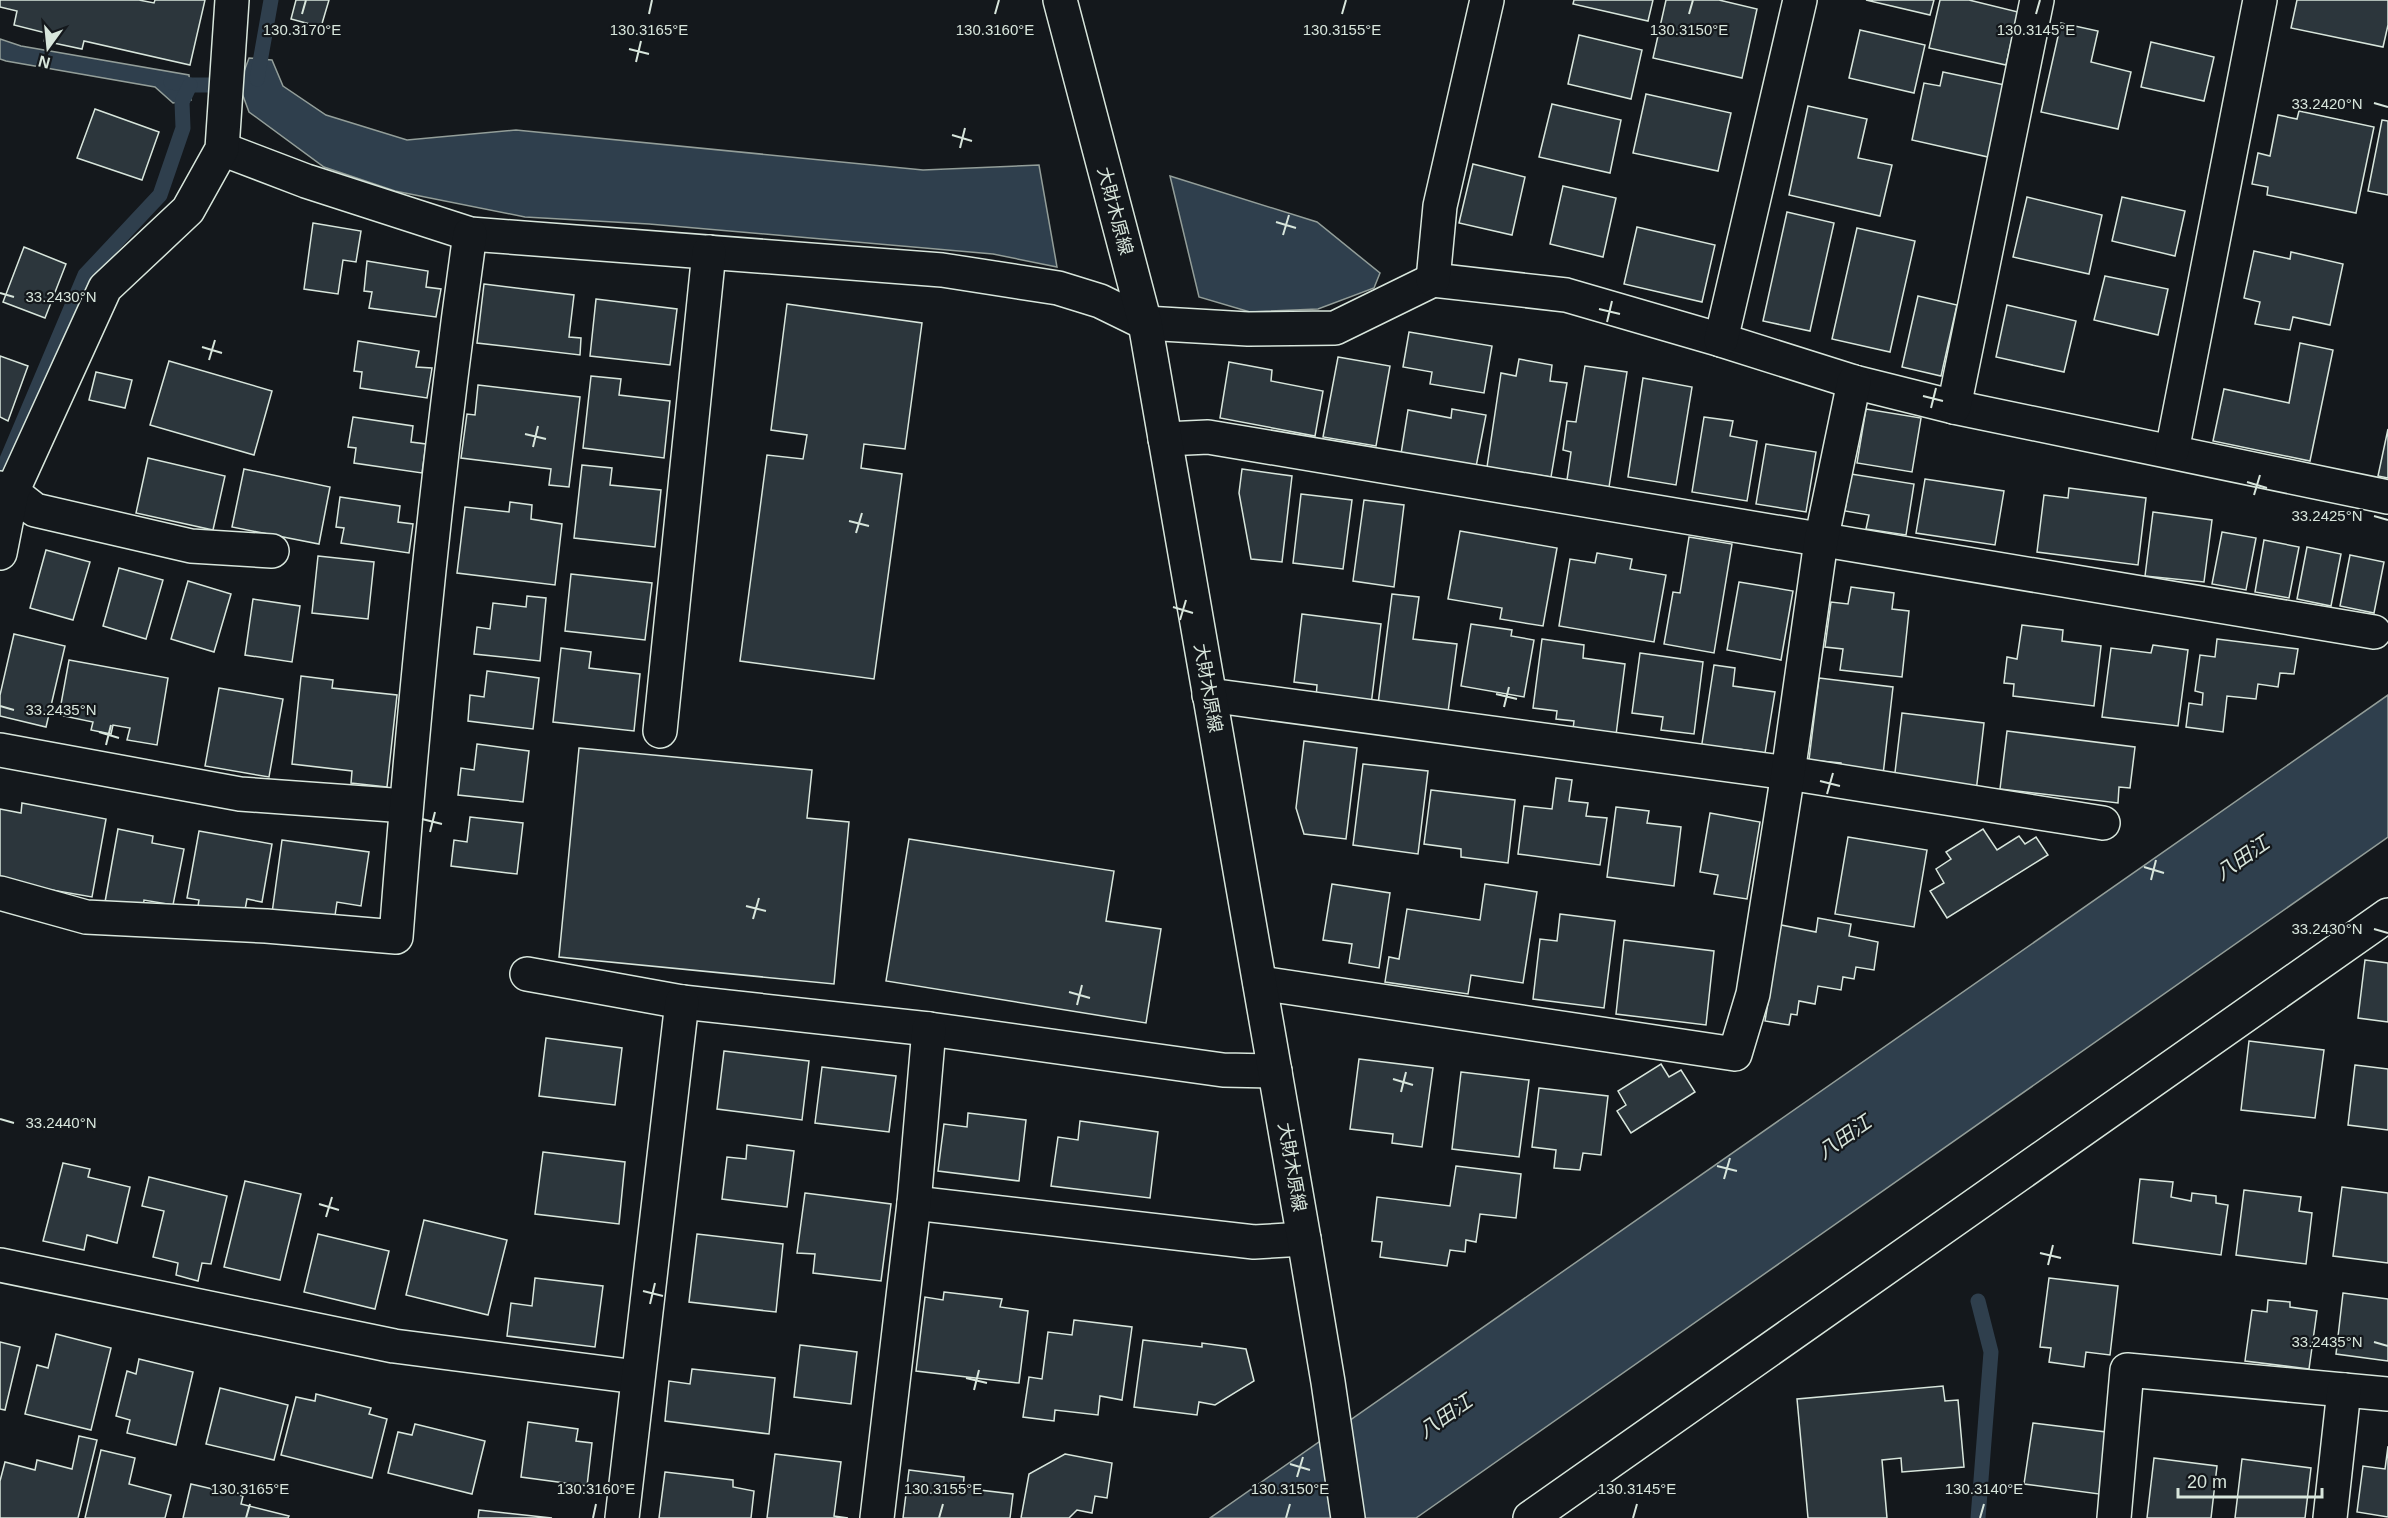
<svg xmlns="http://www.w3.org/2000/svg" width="2388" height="1518" viewBox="0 0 2388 1518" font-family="Helvetica,'Noto Sans JP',sans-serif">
<rect width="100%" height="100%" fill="#14181c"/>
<g fill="#2f3f4d" stroke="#939e99" stroke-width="1.5">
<path d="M0,39L21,46L189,75L191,100L173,103L155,87L6,61L0,59Z"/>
<path d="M249,58L272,60L283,86L326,115L407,140L516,130L923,170L1039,165L1057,267L993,254L649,224L525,217L395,191L324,167L249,112L239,85Z"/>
<path d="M1170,176L1317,222L1380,273L1374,288L1318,309L1250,312L1199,297Z"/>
<path d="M2388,695V837L1416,1518H1210Z"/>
</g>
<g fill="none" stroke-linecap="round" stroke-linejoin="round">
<g stroke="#2f3f4d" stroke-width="15">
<path d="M257,79L271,0"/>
<path d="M171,82L190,85H231"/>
<path d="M0,476L85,275L160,195L183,128L182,102L190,85"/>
<path d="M1978,1518L1991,1352L1978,1301"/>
</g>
</g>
<g fill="#2c363c" stroke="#d8e6dc" stroke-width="1.5">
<path d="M0,0H139L154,3L155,0H205L190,65L84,41L82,49L44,41L46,33L14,25L17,11L0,7Z"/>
<path d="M296,0H329L321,27L291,19Z"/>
<path d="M1574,0H1653L1648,21L1573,4Z"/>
<path d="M1666,0H1719L1757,9L1742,78L1653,58Z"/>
<path d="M1866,0H1934L1930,15Z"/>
<path d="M1940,0H1969L2018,12L2006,65L1929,48Z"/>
<path d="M2297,0H2388V25L2383,47L2291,28Z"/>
<path d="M2061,23L2098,31L2091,62L2131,72L2118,129L2041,112Z"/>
<path d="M1860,30L1925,45L1914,93L1849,78Z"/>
<path d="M1579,35L1642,50L1631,99L1568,84Z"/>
<path d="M2151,42L2214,57L2204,101L2141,87Z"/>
<path d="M1943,72L2005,85L1988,157L1912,140L1924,83L1940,86Z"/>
<path d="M1646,94L1731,113L1718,171L1633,153Z"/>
<path d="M1552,104L1621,120L1610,173L1539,157Z"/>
<path d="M1808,106L1867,119L1858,158L1892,165L1880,216L1789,195Z"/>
<path d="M95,109L159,132L142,180L77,158Z"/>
<path d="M2299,111L2374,127L2356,213L2267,195L2268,187L2252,184L2258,153L2270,156L2278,115L2297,119Z"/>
<path d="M2382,120L2388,121V195L2368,191Z"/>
<path d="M1473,164L1525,177L1512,235L1459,223Z"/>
<path d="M1563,186L1616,198L1603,257L1550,244Z"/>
<path d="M2027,197L2102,215L2089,274L2013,257Z"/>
<path d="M2122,197L2185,211L2175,256L2112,241Z"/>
<path d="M1787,212L1834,223L1810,331L1763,321Z"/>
<path d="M313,223L361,231L356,262L343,260L338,294L304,289Z"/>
<path d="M1637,227L1715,245L1702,302L1624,284Z"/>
<path d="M1857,228L1915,241L1890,352L1832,339Z"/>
<path d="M24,247L66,264L45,318L3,302Z"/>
<path d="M2254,251L2290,259L2291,252L2343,264L2330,325L2293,317L2290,330L2255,324L2260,302L2244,298Z"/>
<path d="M367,261L428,271L426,287L441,289L436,317L369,308L372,292L364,291Z"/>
<path d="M2105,276L2168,289L2158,335L2094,320Z"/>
<path d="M484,284L574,295L569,337L581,338L580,355L477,343Z"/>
<path d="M1918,296L1957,305L1941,376L1902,367Z"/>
<path d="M596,299L677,309L670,365L590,356Z"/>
<path d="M787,304L922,323L905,449L864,444L861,468L902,474L874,679L740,661L767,455L803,459L807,435L771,430Z"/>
<path d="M2007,305L2076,321L2064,372L1996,357Z"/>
<path d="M1409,332L1492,346L1484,393L1430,384L1432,372L1403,367Z"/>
<path d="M358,341L419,351L416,367L432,368L427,398L360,388L362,372L354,371Z"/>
<path d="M2300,343L2333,350L2310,461L2213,441L2224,389L2289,403Z"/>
<path d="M0,356L28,366L8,421L0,417Z"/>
<path d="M1338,357L1390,366L1376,446L1323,437Z"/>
<path d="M1519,359L1552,365L1550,381L1567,383L1551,477L1487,467L1501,373L1516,376Z"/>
<path d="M169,361L272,391L254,455L150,425Z"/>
<path d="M1229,362L1272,370L1271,381L1323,391L1315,436L1220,418Z"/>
<path d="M1585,366L1627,372L1609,487L1567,480L1571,452L1563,450L1567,421L1576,422Z"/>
<path d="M96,372L132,380L125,408L89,400Z"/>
<path d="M591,376L621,379L619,395L670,401L664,458L583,448Z"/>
<path d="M1643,378L1692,387L1676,485L1628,477Z"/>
<path d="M478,385L580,397L569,487L549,485L551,469L461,458L467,414L475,415Z"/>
<path d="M1452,409L1486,415L1476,467L1401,454L1408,410L1451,418Z"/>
<path d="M1866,409L1921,418L1912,472L1857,463Z"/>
<path d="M353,417L413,426L411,442L426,444L422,473L354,463L356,448L348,447Z"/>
<path d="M1704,417L1733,421L1730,436L1757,441L1747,501L1692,492Z"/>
<path d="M2388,429V478L2378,476Z"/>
<path d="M1766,444L1816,452L1806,512L1756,504Z"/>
<path d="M148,458L225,476L213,530L136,513Z"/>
<path d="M582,465L612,468L610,485L661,490L655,547L574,538Z"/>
<path d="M244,469L330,487L319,544L232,527Z"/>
<path d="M1242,469L1292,476L1282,562L1251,559L1239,493Z"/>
<path d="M1851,474L1914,484L1906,535L1866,529L1869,515L1845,511Z"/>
<path d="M1925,479L2004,491L1995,545L1916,533Z"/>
<path d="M2069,488L2146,498L2138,565L2037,552L2044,495L2068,498Z"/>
<path d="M1301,494L1352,500L1343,569L1293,563Z"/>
<path d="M340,497L400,506L398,522L413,524L409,553L341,543L344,528L336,527Z"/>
<path d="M1364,500L1404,505L1394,587L1353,581Z"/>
<path d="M510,502L532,505L531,519L562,524L555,585L457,573L465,507L509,512Z"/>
<path d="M2153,512L2212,520L2204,582L2145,576Z"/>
<path d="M1460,531L1557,548L1543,626L1500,619L1502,608L1448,599Z"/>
<path d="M2222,532L2256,538L2246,590L2212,584Z"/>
<path d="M1689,537L1732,544L1714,653L1664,644L1673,592L1680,593Z"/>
<path d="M2264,540L2299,547L2289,598L2255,592Z"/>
<path d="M2307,547L2341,554L2331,606L2297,599Z"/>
<path d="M46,550L90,562L73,620L30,608Z"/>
<path d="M1597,553L1632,559L1630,569L1666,575L1654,642L1559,626L1570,559L1595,563Z"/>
<path d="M2350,555L2384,562L2374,613L2340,606Z"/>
<path d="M318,556L374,562L368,619L312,613Z"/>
<path d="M119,568L163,580L146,639L103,626Z"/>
<path d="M571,574L652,583L645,640L565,631Z"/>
<path d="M188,581L231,594L214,652L171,639Z"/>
<path d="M1739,582L1793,591L1781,660L1727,650Z"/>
<path d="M1851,587L1894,593L1892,609L1909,611L1902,677L1840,670L1843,649L1825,647L1831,602L1848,604Z"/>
<path d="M1392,594L1419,597L1413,639L1457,644L1448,712L1378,704Z"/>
<path d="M527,596L546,598L540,661L474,654L477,627L490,629L493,603L526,607Z"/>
<path d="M253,599L300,606L292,662L245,655Z"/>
<path d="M1302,614L1381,624L1371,705L1316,698L1317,685L1294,682Z"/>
<path d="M1471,624L1512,630L1511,636L1534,640L1524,697L1461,686Z"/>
<path d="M2022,625L2063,630L2062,641L2101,646L2094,706L2013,696L2014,684L2004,683L2007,657L2017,659Z"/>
<path d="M14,634L65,646L46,727L0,716V695Z"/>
<path d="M1542,639L1584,645L1583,658L1625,664L1616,735L1573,729L1574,721L1556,719L1557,711L1533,708Z"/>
<path d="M2217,639L2298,649L2294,674L2280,673L2278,687L2258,684L2256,699L2227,696L2223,732L2186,727L2189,703L2202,705L2203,693L2195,691L2200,655L2215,657Z"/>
<path d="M2153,645L2188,650L2178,726L2102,717L2111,648L2151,653Z"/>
<path d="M561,648L591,652L589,668L640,674L634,731L553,722Z"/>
<path d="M1640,653L1703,662L1694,734L1661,730L1663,717L1632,713Z"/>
<path d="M69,660L168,678L157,745L127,740L130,728L113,725L111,734L91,730L93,722L59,715Z"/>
<path d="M1714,665L1735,668L1733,686L1775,692L1765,753L1739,749L1737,756L1701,750Z"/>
<path d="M487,671L539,678L533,729L468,721L470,695L484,697Z"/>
<path d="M301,676L333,680L332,688L397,695L387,787L351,783L352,771L292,764Z"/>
<path d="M1819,678L1893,687L1883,775L1841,770V763L1809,760Z"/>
<path d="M219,688L283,699L269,777L205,766Z"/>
<path d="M1902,713L1984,723L1976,792L1894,781Z"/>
<path d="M2007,731L2135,747L2130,788L2119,787L2118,803L2000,789Z"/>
<path d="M1304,741L1357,748L1346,839L1304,834L1296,808Z"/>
<path d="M477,744L529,751L523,802L458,795L461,768L474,770Z"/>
<path d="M579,748L812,770L807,818L849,822L834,984L559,957Z"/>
<path d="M1363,764L1428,771L1418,854L1353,845Z"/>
<path d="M1556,778L1572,780L1569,801L1588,803L1586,816L1607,818L1600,865L1518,854L1524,806L1552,809Z"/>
<path d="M1431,790L1515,800L1508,863L1461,857V849L1424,844Z"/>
<path d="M22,803L106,819L92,897L0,881V809L21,813Z"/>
<path d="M1616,807L1649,811L1647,823L1681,827L1674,886L1607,877Z"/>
<path d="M1710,813L1760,822L1747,899L1714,894L1718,875L1700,872Z"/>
<path d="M470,817L523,823L517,874L451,866L454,840L467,842Z"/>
<path d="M118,829L153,836L152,843L184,849L173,905L144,900L143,908L105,902Z"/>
<path d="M1983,829L1997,850L2019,836L2025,844L2036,837L2048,855L1947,918L1930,891L1944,883L1936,869L1951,859L1946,852Z"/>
<path d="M199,831L272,844L262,902L247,899L244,915L198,906L199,900L187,898Z"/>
<path d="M1848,837L1927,850L1914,927L1835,914Z"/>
<path d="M909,839L1114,871L1106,921L1161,929L1146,1023L886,981Z"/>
<path d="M282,840L369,852L361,906L337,902L334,922L272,913Z"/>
<path d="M1332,884L1390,893L1379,968L1349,963L1352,944L1323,940Z"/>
<path d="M1485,884L1537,892L1523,983L1471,975L1468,994L1385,982L1389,957L1399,959L1407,909L1480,920Z"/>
<path d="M1560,914L1615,921L1604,1008L1533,999L1540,939L1557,941Z"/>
<path d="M1818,918L1851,924L1849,936L1878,942L1874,970L1856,967L1854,979L1843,977L1841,990L1818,986L1815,1004L1799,1001L1797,1015L1791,1014L1789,1025L1765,1021L1781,925L1816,932Z"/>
<path d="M1624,940L1714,951L1706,1025L1616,1014Z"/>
<path d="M2365,960L2388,963V1022L2358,1018Z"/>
<path d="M546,1038L622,1048L615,1105L539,1096Z"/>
<path d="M2249,1041L2324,1050L2315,1118L2241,1110Z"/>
<path d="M724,1051L809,1061L802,1120L717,1109Z"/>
<path d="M1359,1059L1433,1068L1422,1147L1392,1143L1393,1134L1350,1129Z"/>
<path d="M1661,1064L1669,1077L1681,1070L1695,1092L1631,1133L1617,1111L1626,1105L1618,1091Z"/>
<path d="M2355,1065L2388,1069V1130L2348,1125Z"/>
<path d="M822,1067L896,1076L889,1132L815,1123Z"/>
<path d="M1461,1072L1529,1080L1519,1157L1452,1149Z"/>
<path d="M1539,1088L1608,1096L1601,1155L1583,1153L1580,1170L1554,1168L1556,1150L1532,1147Z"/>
<path d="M968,1113L1026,1120L1019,1181L938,1171L944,1124L967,1127Z"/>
<path d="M1080,1121L1158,1132L1150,1198L1051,1186L1058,1137L1078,1140Z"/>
<path d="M747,1145L794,1151L787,1207L722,1199L727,1157L746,1159Z"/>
<path d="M543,1152L625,1162L619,1224L535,1214Z"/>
<path d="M63,1163L90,1169L88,1177L130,1187L117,1243L87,1235L84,1250L43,1241Z"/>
<path d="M1456,1166L1521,1174L1516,1218L1480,1214L1476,1242L1466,1240L1465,1252L1450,1250L1447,1266L1380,1257L1382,1242L1372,1241L1377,1197L1450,1206Z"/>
<path d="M149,1177L227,1196L211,1264L202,1263L198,1281L176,1275L178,1263L153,1257L164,1211L142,1206Z"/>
<path d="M2140,1179L2173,1182L2171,1197L2191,1201L2192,1193L2216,1196V1203L2228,1205L2221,1255L2133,1243Z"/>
<path d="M245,1181L301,1194L280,1280L224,1267Z"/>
<path d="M2342,1187L2388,1193V1263L2333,1256Z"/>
<path d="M2244,1190L2301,1197L2299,1211L2312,1213L2306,1264L2236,1255Z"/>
<path d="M805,1193L891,1204L881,1281L813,1273L815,1254L797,1253Z"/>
<path d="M424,1220L507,1240L488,1315L406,1295Z"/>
<path d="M318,1234L389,1251L375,1309L304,1292Z"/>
<path d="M697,1234L783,1244L776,1312L689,1302Z"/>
<path d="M535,1278L603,1286L595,1347L507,1336L511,1303L532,1306Z"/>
<path d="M2049,1278L2118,1286L2110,1355L2086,1352L2084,1367L2049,1362L2051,1348L2040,1347Z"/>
<path d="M944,1292L1002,1299L1000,1307L1028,1311L1019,1383L916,1371L925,1297L943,1300Z"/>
<path d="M2343,1293L2388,1299V1361L2336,1354Z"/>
<path d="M2268,1300L2290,1302V1307L2317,1311L2309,1369L2245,1361L2252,1310L2267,1312Z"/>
<path d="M1074,1320L1132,1327L1122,1400L1100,1396L1098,1415L1055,1410L1054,1421L1023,1417L1029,1377L1042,1379L1048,1332L1072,1335Z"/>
<path d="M56,1334L111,1348L91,1430L25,1414L37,1365L48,1368Z"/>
<path d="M1143,1340L1202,1347V1343L1246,1349L1254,1381L1215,1405L1199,1402L1197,1415L1134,1407Z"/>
<path d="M0,1342L20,1347L5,1410L0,1409Z"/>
<path d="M800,1345L857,1352L851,1404L794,1397Z"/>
<path d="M139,1359L193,1372L176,1445L127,1433L130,1420L116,1416L127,1371L136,1374Z"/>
<path d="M692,1369L775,1378L769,1434L665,1421L669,1381L690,1384Z"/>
<path d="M1943,1386L1945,1401L1958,1400L1964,1467L1902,1472L1901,1458L1882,1460L1887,1518H1808L1797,1399Z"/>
<path d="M220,1388L288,1405L274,1460L206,1444Z"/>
<path d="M316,1394L371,1408L369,1414L387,1419L372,1478L281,1455L296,1397L315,1401Z"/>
<path d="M528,1422L578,1429L576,1441L592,1443L587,1486L521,1477Z"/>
<path d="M2033,1423L2106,1432L2099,1494L2024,1484Z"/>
<path d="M415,1424L485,1441L472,1494L388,1473L398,1432L412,1435Z"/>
<path d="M79,1436L97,1440L78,1518H0V1481L5,1462L35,1470L37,1460L72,1469Z"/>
<path d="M2388,1446V1517L2357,1512L2363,1466L2385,1469Z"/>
<path d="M101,1450L135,1458L129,1484L171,1495L165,1518H85Z"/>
<path d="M775,1454L841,1462L834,1516L848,1518H767Z"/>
<path d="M1065,1454L1112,1463L1107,1498L1095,1496L1092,1513L1077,1510L1069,1518H1021L1029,1474Z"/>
<path d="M2154,1458L2217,1466L2211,1518H2147Z"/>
<path d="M2242,1459L2311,1468L2305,1518H2235Z"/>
<path d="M909,1470L964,1477L963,1488L1013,1494L1010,1518H903Z"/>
<path d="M665,1472L733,1480V1487L754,1491L751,1518H659Z"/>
<path d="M191,1484L243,1496L241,1504L289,1516L288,1518H183Z"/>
<path d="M479,1510L552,1518H478Z"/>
</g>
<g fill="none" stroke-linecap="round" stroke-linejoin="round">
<defs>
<g id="street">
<path d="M222,149L306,181L470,234L942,270L1058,288L1100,301L1145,323L1248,329L1335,328L1433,280L1566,295L1721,340L1854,382L1954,407L2388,497"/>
<path d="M1433,280L1440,206L1487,0"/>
<path d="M1721,340L1800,0"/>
<path d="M1954,407L2037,0"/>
<path d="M1165,439L1208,437L2374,632"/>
<path d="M2172,451L2260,0"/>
<path d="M0,488L12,492L35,510L191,546L272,551"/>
<path d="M0,553L12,492L105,288L188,210L222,149L232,0"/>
<path d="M1209,695L1788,773L2103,823"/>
<path d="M660,731L709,252"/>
<path d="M0,750L240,794L406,806"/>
<path d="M0,893L86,917L266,926L396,937C414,702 437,467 470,234"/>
<path d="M527,974L682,1002L929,1029L1223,1070L1275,1071"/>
<path d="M1260,983L1735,1054L1753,994L1788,773L1821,541L1854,382"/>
<path d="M914,1203L1254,1242L1304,1239"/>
<path d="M0,1265L394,1346L637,1377"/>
<path d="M622,1518L682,1002"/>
<path d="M877,1518L914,1203L929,1029"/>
<path d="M1530,1518L2388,915"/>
<path d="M2114,1518L2127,1370L2388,1394"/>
<path d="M2330,1518L2344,1390"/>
</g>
<path id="secondary" d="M1060,0L1145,323L1304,1239L1328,1382L1348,1518"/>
</defs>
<use href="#street" stroke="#d8e6dc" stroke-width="36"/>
<use href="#secondary" stroke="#d8e6dc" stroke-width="36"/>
<use href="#street" stroke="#14181c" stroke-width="33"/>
<use href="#secondary" stroke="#14181c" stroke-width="33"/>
</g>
<path fill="none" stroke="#d8e6dc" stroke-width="2" d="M302,14L306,0M649,14L652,0M995,14L999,0M1342,14L1346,0M1689,14L1693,0M2036,14L2040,0M629,49L649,54M636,62L641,41M2374,103L2388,107M952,135L972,141M960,148L965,128M1276,222L1296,228M1283,235L1289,215M0,293L14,297M1599,309L1620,314M1607,322L1612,301M202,347L222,353M209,360L215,340M1923,396L1943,401M1931,408L1936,388M525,434L546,439M533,447L538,426M2247,482L2267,488M2254,495L2260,475M2374,516L2388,520M849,521L869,526M856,533L862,513M1173,607L1193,613M1180,620L1186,600M1496,694L1517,699M0,706L14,710M1504,707L1509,687M99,732L119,738M106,745L111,725M1820,781L1840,786M1827,794L1833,773M422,819L442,824M430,832L435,812M2144,867L2164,873M2151,880L2156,860M746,906L766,911M753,919L759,898M2374,929L2388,933M1069,992L1090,998M1077,1005L1082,985M1393,1079L1413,1085M1401,1092L1406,1072M0,1119L14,1123M1717,1166L1737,1171M1724,1179L1730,1158M319,1204L339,1210M326,1217L332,1197M2040,1253L2061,1258M2048,1265L2053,1245M643,1291L663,1296M650,1304L655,1283M2374,1342L2388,1346M966,1378L987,1383M974,1390L979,1370M1290,1464L1310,1470M1297,1477L1303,1457M246,1518L250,1504M593,1518L596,1504M939,1518L943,1504M1286,1518L1290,1504M1633,1518L1637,1504M1980,1518L1984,1504"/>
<g text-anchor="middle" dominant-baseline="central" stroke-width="4.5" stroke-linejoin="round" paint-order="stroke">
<g font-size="18" fill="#d8e6dc" stroke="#14181c">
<text transform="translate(1115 211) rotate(75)">大財木原線</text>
<text transform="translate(1208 688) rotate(80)">大財木原線</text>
<text transform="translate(1292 1167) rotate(80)">大財木原線</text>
</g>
<g font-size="20" font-style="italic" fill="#d8e6dc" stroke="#14181c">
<text transform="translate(2242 858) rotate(-35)">八田江</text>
<text transform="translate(1844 1137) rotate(-35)">八田江</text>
<text transform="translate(1445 1416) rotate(-35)">八田江</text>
</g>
</g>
<g font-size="15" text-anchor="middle" fill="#d8e6dc" stroke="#14181c" stroke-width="4.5" stroke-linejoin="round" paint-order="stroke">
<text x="302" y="35">130.3170°E</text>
<text x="649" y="35">130.3165°E</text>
<text x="995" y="35">130.3160°E</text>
<text x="1342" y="35">130.3155°E</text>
<text x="1689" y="35">130.3150°E</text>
<text x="2036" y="35">130.3145°E</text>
<text x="2327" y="109">33.2420°N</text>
<text x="61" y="302">33.2430°N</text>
<text x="2327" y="521">33.2425°N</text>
<text x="61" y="715">33.2435°N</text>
<text x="2327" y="934">33.2430°N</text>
<text x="61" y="1128">33.2440°N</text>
<text x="2327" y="1347">33.2435°N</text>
<text x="250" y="1494">130.3165°E</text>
<text x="596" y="1494">130.3160°E</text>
<text x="943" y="1494">130.3155°E</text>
<text x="1290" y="1494">130.3150°E</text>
<text x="1637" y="1494">130.3145°E</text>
<text x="1984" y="1494">130.3140°E</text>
</g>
<g transform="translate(48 48) rotate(195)" stroke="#14181c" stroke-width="4.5" paint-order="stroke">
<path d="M0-4.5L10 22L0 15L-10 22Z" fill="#d8e6dc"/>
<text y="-9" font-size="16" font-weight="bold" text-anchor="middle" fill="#d8e6dc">N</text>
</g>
<path d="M2178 1488v9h144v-9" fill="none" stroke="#d8e6dc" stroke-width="3"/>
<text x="2187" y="1488" font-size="18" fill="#d8e6dc" stroke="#14181c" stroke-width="4.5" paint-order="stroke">20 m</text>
</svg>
